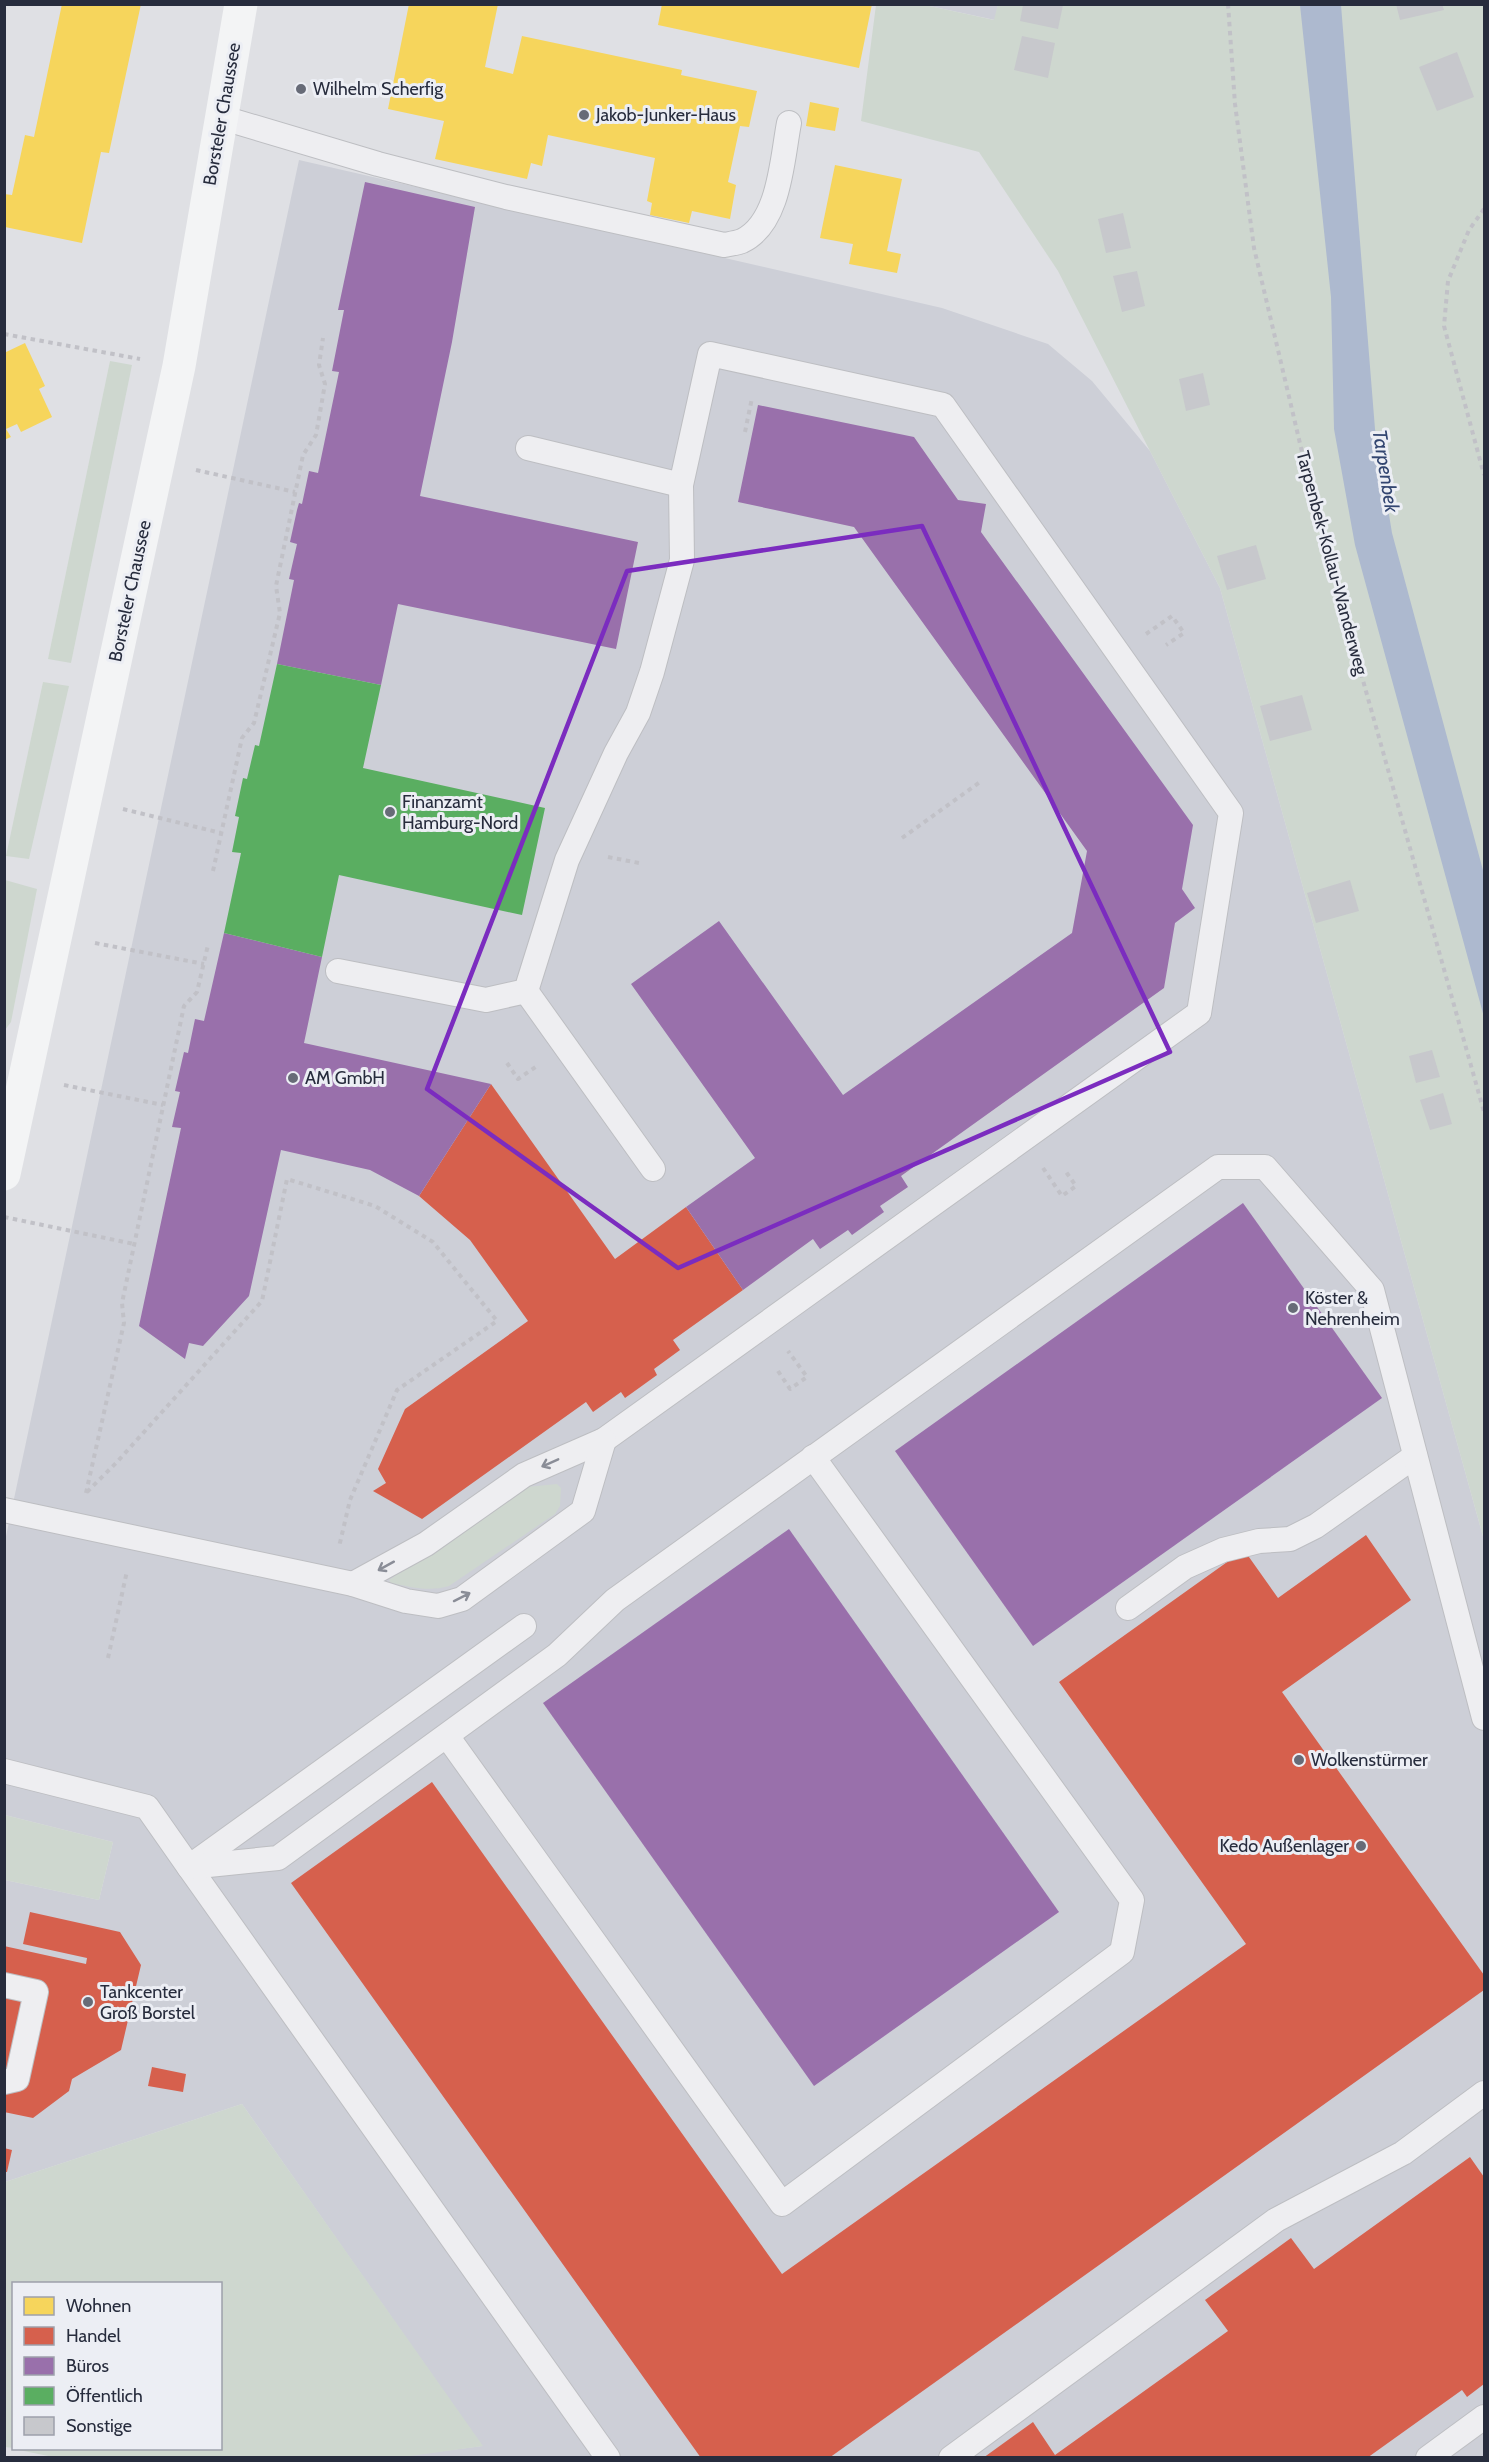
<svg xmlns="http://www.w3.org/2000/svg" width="1489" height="2462" viewBox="0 0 1489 2462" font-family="Cabin,sans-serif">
<rect width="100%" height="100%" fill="#dfe0e4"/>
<g fill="#cdcfd7">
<path d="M925,5H998L995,20Z"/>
<path d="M299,160L942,308L1048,344L1092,381L1150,451L1220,588L1484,1540V2457H396L482,2446L242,2104L5,2182V1880L99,1900L113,1842L5,1815V1541Z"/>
</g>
<g fill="#ced7cf">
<path d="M998,4L1484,5V1540L1220,588L1058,271L979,152L861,121L876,5H925L994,20Z"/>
<path d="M110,361L132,365L71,663L48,659Z"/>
<path d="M43,682L69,686L29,859L6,856Z"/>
<path d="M5,880L37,889L11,1022L5,1030Z"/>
<path d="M557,1484L561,1488L560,1506L555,1514L449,1586C429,1592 411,1587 391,1583L389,1580L515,1493L527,1487Z"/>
<path d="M5,1815L113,1842L99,1900L5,1880Z"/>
<path d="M242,2104L483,2446L396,2458H58L14,2449L220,2448V2284H14V2448L5,2447V2182Z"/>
</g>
<path fill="#adb9cf" d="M1300,5H1341L1375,429L1392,533L1484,874V1017L1355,545L1334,429L1331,297Z"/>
<g fill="#f6d55c">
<path d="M62,4H141L109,153L101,152L82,243L5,227L4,194L12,195L25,135L34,137Z"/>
<path d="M409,4H498L485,67L513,74L522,36L682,70L681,75L757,91L749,127L740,126L728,182L736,185L730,219L692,211L689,223L650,215L652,203L647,201L655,158L548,135L542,166L531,163L527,179L435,159L444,121L388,109Z"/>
<path d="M662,4H872L859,68L658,25Z"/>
<path d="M810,102L839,108L835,131L806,126Z"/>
<path d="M835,165L902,179L887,251L901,254L897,273L849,264L853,244L820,238Z"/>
<path d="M25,343L45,386L39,389L52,417L21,432L17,424L6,429L11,437L4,440V353Z"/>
</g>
<g fill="#d6604d">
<path d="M491,1084L615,1259L686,1207L743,1290L673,1340L680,1350L654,1369L657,1375L639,1388L625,1398L621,1392L593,1412L586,1402L422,1519L373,1491L386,1483L378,1469L405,1409L528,1321L470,1240L419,1196Z"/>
<path d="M1366,1535L1411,1600L1282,1692L1484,1975V1990L829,2458H701L291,1883L432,1782L782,2274L1246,1944L1059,1682L1244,1550L1278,1598Z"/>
<path d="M30,1912L120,1932L141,1965L121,2050L72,2079L69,2091L33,2118L4,2112V1946L86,1964L87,1958L23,1944Z"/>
<path d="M152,2067L186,2074L183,2092L148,2086Z"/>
<path d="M4,2148L12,2150L7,2172H4Z"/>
<path d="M1470,2157L1484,2177V2384L1467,2397L1462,2390L1367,2458H983L1033,2422L1055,2455L1228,2331L1205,2300L1291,2238L1314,2269Z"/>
</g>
<g fill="#9970ab">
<path d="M365,182L475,207L452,342L420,496L638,542L616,649L398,604L381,685L277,664L294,580L289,579L297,544L290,542L297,510L299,503L302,504L309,471L318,473L339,372L332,371L344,310H338Z"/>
<path d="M758,405L914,437L958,500L986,504L981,532L1193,825L1182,889L1195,908L1175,923L1164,988L901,1176L908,1187L880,1206L884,1212L852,1235L848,1230L820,1249L813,1239L743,1290L686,1207L755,1158L631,984L719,921L843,1095L1072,933L1087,851L854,527L738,502Z"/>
<path d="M224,933L322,957L304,1043L491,1084L419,1196L370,1170L281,1150L249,1296L203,1346L189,1343L185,1359L139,1326L181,1128L172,1127L180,1092L175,1091L184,1052L188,1053L195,1019L204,1021Z"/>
<path d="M1243,1203L1382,1398L1033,1646L895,1451Z"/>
<path d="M789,1529L1059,1912L814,2086L543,1703Z"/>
</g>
<path fill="#5aae61" d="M277,664L381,685L363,768L545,808L522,915L339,875L322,957L224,933L241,853L232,852L239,817L235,816L243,778L247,779L255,745L259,746Z"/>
<g fill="#c7c8cc">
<path d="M1396,4H1442L1444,10L1400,20Z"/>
<path d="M1023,5H1063L1058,29L1020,21Z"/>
<path d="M1022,36L1055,43L1048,78L1014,70Z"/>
<path d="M1457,52L1474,97L1437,111L1419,67Z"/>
<path d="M1123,213L1131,248L1106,253L1098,219Z"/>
<path d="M1137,271L1145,306L1122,312L1113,276Z"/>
<path d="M1203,373L1210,405L1186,411L1179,379Z"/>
<path d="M1256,545L1266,579L1227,590L1217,556Z"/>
<path d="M1302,695L1312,730L1270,741L1260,706Z"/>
<path d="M1350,880L1359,911L1316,923L1307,893Z"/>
<path d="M1432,1050L1440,1077L1416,1083L1409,1056Z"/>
<path d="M1443,1093L1452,1124L1430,1130L1420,1100Z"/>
</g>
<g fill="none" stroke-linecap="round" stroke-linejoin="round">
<defs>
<g id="service">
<path d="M220,117L378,164L506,197L724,245C729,244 737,243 742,241C780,223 782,159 789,123"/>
<path d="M528,448L681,485"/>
<path d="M338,971L486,1000L526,991L567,860L616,753L638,713L652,672L682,560L681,485L710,354L943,405L1231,813L1199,1013L604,1440L524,1475L426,1544L353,1584"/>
<path d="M526,991L653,1169"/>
<path d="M4,1510L353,1584L406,1601L438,1606L462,1599L583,1511L604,1440"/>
<path d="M1128,1608L1185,1567L1223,1550L1259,1541L1290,1539L1316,1526L1415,1456"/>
<path d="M524,1626L189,1867L608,2458"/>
<path d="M447,1736L782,2204L1122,1952L1132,1900L813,1457"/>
<path d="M4,1771L147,1807L189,1867L278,1858L557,1655L615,1600L1218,1167H1265L1372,1290L1484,1718"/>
<path d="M4,1985L36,1992L17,2079L4,2082"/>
<path d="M951,2458L1276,2220L1403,2153L1484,2093"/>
<path d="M1428,2458L1484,2417"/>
</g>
</defs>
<use href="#service" stroke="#bdbec2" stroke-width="26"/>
<g stroke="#c1c1c7" stroke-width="4" stroke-dasharray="4.5 4.5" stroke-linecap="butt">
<path d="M1228,4L1235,104L1254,248L1318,520L1484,1112"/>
<path d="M1484,209L1469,230L1448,281L1444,326L1484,475"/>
<path d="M4,334L140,359"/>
<path d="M745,432L752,398"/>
<path d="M196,470L295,492"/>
<path d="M1146,634L1172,616L1184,633L1166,645"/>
<path d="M123,809L221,833"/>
<path d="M902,838L980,782"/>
<path d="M608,857L639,863"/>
<path d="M213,871L242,738L254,723L280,613L276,586L303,455L316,435L325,384L319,365L323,338"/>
<path d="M95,943L204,964"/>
<path d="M507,1063L518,1079L537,1066"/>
<path d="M64,1085L163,1105"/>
<path d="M1043,1168L1062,1196L1076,1186L1064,1169"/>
<path d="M4,1217L134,1244"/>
<path d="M778,1371L790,1389L807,1377L788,1351"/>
<path d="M87,1492L117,1462L262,1301L287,1179L375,1206L433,1242L497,1321L397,1390L350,1500L339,1547"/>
<path d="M86,1493L124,1323L122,1303L184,1006L197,992L208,945"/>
<path d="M108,1658L127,1571"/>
</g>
<use href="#service" stroke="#eeeef1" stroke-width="24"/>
<path stroke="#f3f4f5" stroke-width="33" d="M4,1174L179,366L241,4"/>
</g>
<defs><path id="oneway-shaft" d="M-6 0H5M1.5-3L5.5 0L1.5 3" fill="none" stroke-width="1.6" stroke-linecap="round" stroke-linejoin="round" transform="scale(1.5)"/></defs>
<g stroke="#8a8d97">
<use href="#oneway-shaft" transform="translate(550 1463) rotate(156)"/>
<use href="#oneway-shaft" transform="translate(386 1566) rotate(151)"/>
<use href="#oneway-shaft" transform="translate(462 1597) rotate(-27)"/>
</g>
<path fill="none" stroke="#7b2cbf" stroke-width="4.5" stroke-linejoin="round" d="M922,526L1170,1052L678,1268L427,1089L627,571Z"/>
<g fill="#676b77" stroke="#eceef4" stroke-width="2">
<circle cx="301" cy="89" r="6"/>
<circle cx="584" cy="115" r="6"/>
<circle cx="390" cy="812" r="6"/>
<circle cx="293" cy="1078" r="6"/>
<circle cx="1293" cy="1308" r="6"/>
<circle cx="1299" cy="1760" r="6"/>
<circle cx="1361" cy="1846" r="6"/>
<circle cx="88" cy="2002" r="6"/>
</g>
<g text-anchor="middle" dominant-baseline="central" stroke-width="6" stroke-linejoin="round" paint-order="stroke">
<g font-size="18" fill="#272c3d" stroke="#eceef4" text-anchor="start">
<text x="313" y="89">Wilhelm Scherfig</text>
<text x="596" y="115">Jakob-Junker-Haus</text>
<text x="402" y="802">Finanzamt<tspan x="402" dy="21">Hamburg-Nord</tspan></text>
<text x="305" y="1078">AM GmbH</text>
<text x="1305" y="1298">Köster &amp;<tspan x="1305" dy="21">Nehrenheim</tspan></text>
<text x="1311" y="1760">Wolkenstürmer</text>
<text x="1349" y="1846" text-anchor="end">Kedo Außenlager</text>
<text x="100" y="1992">Tankcenter<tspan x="100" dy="21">Groß Borstel</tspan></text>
</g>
<g font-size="18" fill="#272c3d" stroke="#eceef4">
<text transform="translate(222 114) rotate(-80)">Borsteler Chaussee</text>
<text transform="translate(1332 563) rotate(75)">Tarpenbek-Kollau-Wanderweg</text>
<text transform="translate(130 591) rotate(-78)">Borsteler Chaussee</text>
</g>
<g font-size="20" font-style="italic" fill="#324570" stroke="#eceef4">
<text transform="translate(1386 471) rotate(81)">Tarpenbek</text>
</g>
</g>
<rect width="1489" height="2462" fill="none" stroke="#272c3d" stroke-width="12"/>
<rect x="12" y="2282" width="210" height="168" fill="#eceef4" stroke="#9da0ab" stroke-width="1.5"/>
<rect x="24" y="2297" width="30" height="18" fill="#f6d55c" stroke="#9da0ab" stroke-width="1.5"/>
<text x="66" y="2312" font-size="18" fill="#272c3d">Wohnen</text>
<rect x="24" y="2327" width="30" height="18" fill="#d6604d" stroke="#9da0ab" stroke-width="1.5"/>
<text x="66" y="2342" font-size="18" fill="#272c3d">Handel</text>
<rect x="24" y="2357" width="30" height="18" fill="#9970ab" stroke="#9da0ab" stroke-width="1.5"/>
<text x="66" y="2372" font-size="18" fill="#272c3d">Büros</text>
<rect x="24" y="2387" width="30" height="18" fill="#5aae61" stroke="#9da0ab" stroke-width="1.5"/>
<text x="66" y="2402" font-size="18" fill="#272c3d">Öffentlich</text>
<rect x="24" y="2417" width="30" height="18" fill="#c7c8cc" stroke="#9da0ab" stroke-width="1.5"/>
<text x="66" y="2432" font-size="18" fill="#272c3d">Sonstige</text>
</svg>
